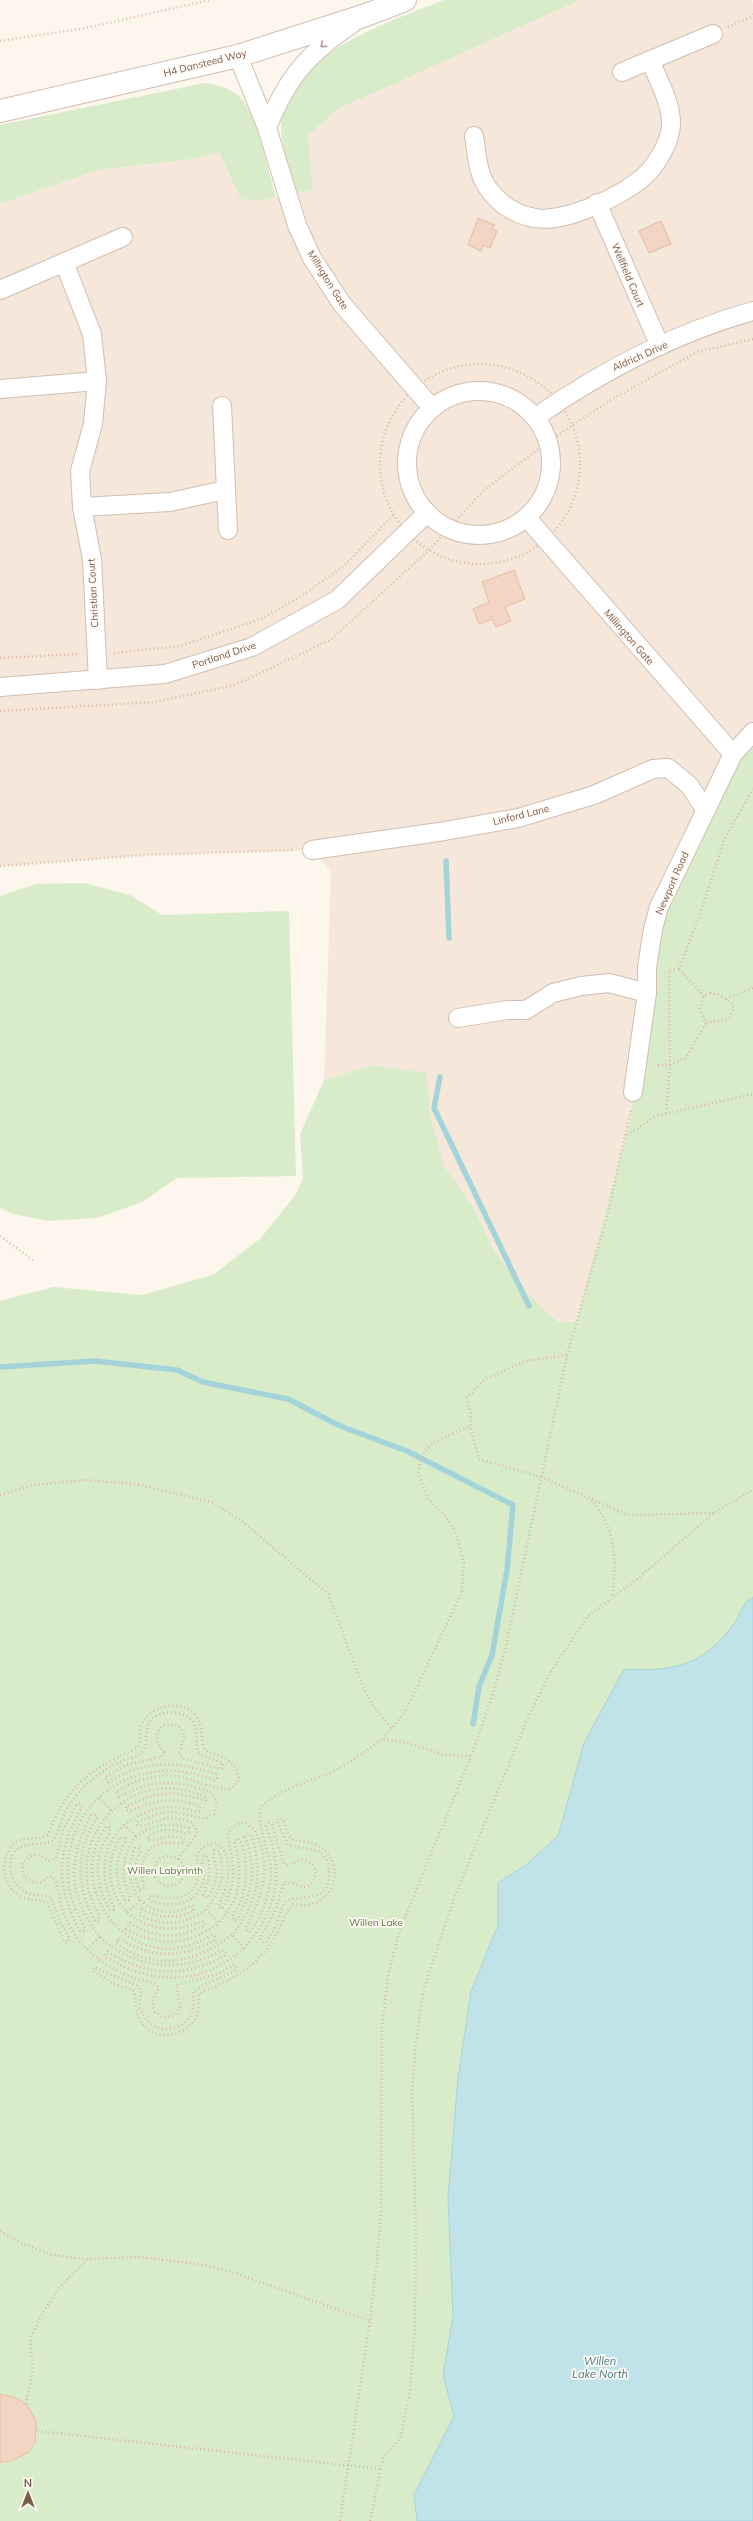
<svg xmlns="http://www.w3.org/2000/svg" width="753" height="2521" viewBox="0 0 753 2521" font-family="Mulish,sans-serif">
<rect width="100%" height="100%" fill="#fdf6ec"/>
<path fill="#f5e8da" d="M580,0H751L753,3V739L659,907L629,1124L607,1217L576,1322H560L529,1295L494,1251L474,1208L444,1166L430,1113L427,1073L371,1065L324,1080L331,872L312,850L145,855L0,866V204L98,170L201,158L220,152L231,179L259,201L313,190L308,136L336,110Z"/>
<g fill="#d8ecc9">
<path d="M444,0H580L336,110L308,136L313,190L298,193C290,170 280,146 281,122C286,54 392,21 444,0Z"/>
<path d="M205,83C217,85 230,88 239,96C257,114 268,172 276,197L259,201L241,199L219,152L201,158L98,170L0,204V125Z"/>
<path d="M753,732V2521H0V1301L53,1287L142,1295L213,1275L261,1238L296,1194L303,1178L300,1134L324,1080L371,1065L427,1073L430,1113L444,1166L474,1208L494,1251L529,1295L559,1322H576L629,1124L647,993L653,929Z"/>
<path d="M84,883L130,895L162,915L289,911L296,1176L177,1178L142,1202L97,1218L49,1221L13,1214L0,1208V896L36,884Z"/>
</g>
<path fill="#bfe3e8" stroke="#a5d3da" d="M753,1597V2521H417L414,2495L454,2416L443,2375L453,2317L448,2198L458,2078L471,1992L498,1925V1883L526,1865L558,1836L584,1743L624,1669C675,1672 702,1666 734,1624C741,1615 742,1602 753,1597Z"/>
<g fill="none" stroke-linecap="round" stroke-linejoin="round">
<g stroke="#a5d3da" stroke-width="5.5">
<path d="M446,861L449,938"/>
<path d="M440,1077L434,1108L529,1306"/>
<path d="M0,1367L95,1361L177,1370L203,1382L288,1399L340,1426L407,1451L513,1505L507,1570L492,1655L479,1687L473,1724"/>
</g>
</g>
<g fill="#f3d5c3" stroke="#e6bba3">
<path d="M478,218L495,225L492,229L497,231L490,248L483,245L481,251L468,245Z"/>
<path d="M661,221L671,244L649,253L639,231Z"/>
<path d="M514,570L525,599L505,607L511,621L496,627L492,619L479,624L473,609L489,602L482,582Z"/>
<path d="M0,2394L16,2398L26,2404L36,2421L35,2442L29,2452L9,2462H0Z"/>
</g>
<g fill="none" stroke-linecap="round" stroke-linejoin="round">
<defs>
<g id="minor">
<path d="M238,56L267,128L297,225L312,258L342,304L432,408"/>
<path d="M622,72L713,34"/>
<path d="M267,128C287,78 307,54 352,24"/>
<path d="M474,136C477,154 477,175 490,191C501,205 517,215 535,218C565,224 634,192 652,168C661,156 671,139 671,123C671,102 658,80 650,60"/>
<path d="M597,203L660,346"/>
<path d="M64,262L92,334L97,381L93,424L80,471L82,507L92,559L98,680"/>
<path d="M0,290L123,237"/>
<path d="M0,389L97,381"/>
<circle cx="479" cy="463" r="72"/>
<path d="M222,406L228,530"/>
<path d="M536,417C602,371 675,333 753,311"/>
<path d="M82,507L170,502L225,490"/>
<path d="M527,518L733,754"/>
<path d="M0,687L165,674L252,647L337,600L427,513"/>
<path d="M312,850L439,832L518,818L594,795L653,769L668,768L689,785L705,809"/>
<path d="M458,1018L507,1010H526L553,993L581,986L609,983L647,993"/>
<path d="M633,1092L647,993V967L653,929L659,907L733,754L753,732"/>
</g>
<path id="tertiary" d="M0,111L238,56L366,15L405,0"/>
</defs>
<use href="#minor" stroke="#d1beb0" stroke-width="20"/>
<use href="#tertiary" stroke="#d1beb0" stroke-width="24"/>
<g stroke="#d9b8a5" stroke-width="2.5" stroke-dasharray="1 3" stroke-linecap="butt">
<path d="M728,27L751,17L753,14"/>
<path d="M0,41L86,28L210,0"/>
<circle cx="480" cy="464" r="100"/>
<path d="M114,653L180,646L261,619L300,597L344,566L393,515"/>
<path d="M0,658L79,654"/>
<path d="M0,711L155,702L235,685L330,640L428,551L484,490L549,441L614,398L697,352L753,339"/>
<path d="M0,866L145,855L295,850"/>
<path d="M679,969L704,996"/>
<path d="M710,993L718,994L732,1004L734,1009L729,1019L706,1023L700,1009L704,996Z"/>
<path d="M726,999L753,988"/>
<path d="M658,1065H670L686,1058L706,1023"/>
<path d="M666,1113L670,1065L669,970L679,969L701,911L725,838L753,789"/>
<path d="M627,1135L656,1116L753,1094"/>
<path d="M0,1236L34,1261"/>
<path d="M567,1355L525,1361L484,1380L466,1399L471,1413L470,1426L479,1459L541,1477L628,1515L714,1513"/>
<path d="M0,1495L33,1485L85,1480L137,1484L214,1503L243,1522L328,1594L362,1684L372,1704L391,1728"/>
<path d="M591,1500C616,1528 617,1560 612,1596"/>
<path d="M383,1739L405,1712L462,1592L464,1563L455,1531L444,1514L428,1499L418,1472L423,1454L434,1442L470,1426"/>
<path d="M99,1798L111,1811"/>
<path d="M124,1825C100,1847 100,1880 114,1907V1910H110C98,1891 94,1868 102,1847C104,1840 111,1833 110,1827L107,1826C67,1877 114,1957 178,1948C191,1946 201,1941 212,1935L215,1937V1940C180,1959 153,1959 119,1938L116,1943C155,1972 195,1963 232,1935"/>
<path d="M136,1836C122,1856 119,1874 130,1897L129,1900H125C114,1880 114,1861 125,1842V1838L120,1837C87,1895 143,1949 202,1921L205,1922V1925C180,1939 154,1939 130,1923L126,1929C159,1948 189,1945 219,1923"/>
<circle cx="169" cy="1871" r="15"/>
<path d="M178,1859L195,1837L197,1831L191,1822C183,1820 175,1817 168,1818C159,1819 145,1828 137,1825V1822L163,1812H178L205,1819L214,1814L217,1804L212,1793C179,1779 150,1779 119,1797L116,1792C133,1780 163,1771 185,1778C200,1782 214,1790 230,1789L239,1781C238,1760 222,1757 205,1750C200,1739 203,1728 197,1717C184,1698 150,1705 142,1724C138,1732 142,1741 137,1748C89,1770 67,1785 48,1835C38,1841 26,1835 15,1843C0,1856 1,1883 17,1894C27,1901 36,1899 47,1902L64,1941L68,1942L70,1939L60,1922L51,1898C44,1894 38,1896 31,1894C18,1891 9,1877 10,1864C13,1836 43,1849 53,1840C59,1834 61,1820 65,1812C69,1804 76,1796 81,1790C92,1777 109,1767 124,1760C129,1758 137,1757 140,1754C151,1744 142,1727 153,1718C166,1708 192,1711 196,1729C197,1735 196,1743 197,1750L202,1755L223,1763V1767L221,1769L183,1758L179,1753L185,1735C179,1724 174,1723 163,1725L157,1733L158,1744L164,1752L161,1757L126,1765L105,1777L108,1782C149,1759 173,1761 216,1774L217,1778L214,1780C141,1750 63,1797 68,1880C69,1897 77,1913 85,1928L84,1931H80C55,1886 56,1852 82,1807L81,1804H77L63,1830L56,1858L49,1861C39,1852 30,1853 22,1864L24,1877L35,1883L42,1882L48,1877H53C58,1883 60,1903 63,1912C78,1952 114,1975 154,1983L159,1988L152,2001L155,2012L164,2018L175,2015L180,2007L176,1985L218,1974L233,1965L236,1966L237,1969C223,1978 206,1982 193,1992C193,1998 195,2008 192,2013C180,2037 146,2033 140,2007C139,2002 141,1996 141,1991L137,1986L94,1967L93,1971L112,1983L134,1991C137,2002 134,2012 142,2023C156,2043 186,2036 196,2017C199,2011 198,2002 199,1995L202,1992C232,1980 258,1966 275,1937C281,1927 285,1912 293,1904C300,1905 308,1906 314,1903C335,1896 341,1868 327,1853C313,1837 297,1844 291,1838C287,1834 285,1824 283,1819L279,1818L277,1821L288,1845C305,1851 327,1843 329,1872C331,1907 293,1892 285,1903C280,1910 279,1919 276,1926C273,1932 269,1937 266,1942H262L260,1938L276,1909L284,1882C293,1882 298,1887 307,1887C320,1877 318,1865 303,1859L288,1865L283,1862L272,1824L269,1823L266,1826C285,1873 277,1911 244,1948L232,1935C258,1901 263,1878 252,1836L249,1834L245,1837C257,1870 253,1890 237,1920H233L232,1917C235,1911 239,1906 241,1900C247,1887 249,1849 238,1838L234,1842C244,1874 241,1897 219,1923L206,1909C222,1888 225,1877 219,1851L214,1850C212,1856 216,1863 217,1870C217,1881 213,1889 208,1898L203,1895C209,1881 211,1872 208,1857L205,1855C199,1862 206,1874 203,1883C195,1907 169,1907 150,1901L149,1897L152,1895C168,1901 195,1900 198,1877C199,1869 194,1856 200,1850C204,1845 211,1844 217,1843C236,1859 228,1887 218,1906L222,1909C238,1880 234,1866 227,1835L232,1827L243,1822L254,1829C273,1864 263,1894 246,1927L247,1931H251C263,1913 271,1893 271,1871C271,1853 252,1816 263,1805C282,1787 313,1782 335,1770C352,1762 367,1749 383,1739L408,1743L444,1755L471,1756"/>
<path d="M127,1912L140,1900"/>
<path d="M100,1937C135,1969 181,1974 222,1950L226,1952V1955C184,1978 149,1977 108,1952L105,1954V1957C154,1985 200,1987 244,1948"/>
<path d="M87,1949L100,1937C68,1896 67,1861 91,1815H95L97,1818C75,1852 76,1886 95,1921H99L100,1917C56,1845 127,1761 205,1797L206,1800L174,1793L154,1795L126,1806V1810L130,1811C153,1800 175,1796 200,1807V1811L197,1812C166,1802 151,1807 124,1825L136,1836C155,1825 168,1821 189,1828V1832C183,1834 179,1831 173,1830C164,1829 155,1832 148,1836V1840C160,1842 165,1833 183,1838L184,1842C178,1845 169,1842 162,1843C141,1847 139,1871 145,1887L143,1889L140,1890C132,1877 134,1864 140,1852L139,1848H135C121,1876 135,1910 168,1912C176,1913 185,1909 192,1905L194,1911C175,1919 160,1919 142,1909L139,1915C163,1926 184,1926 206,1909"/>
<path d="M0,2231L19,2242L52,2255L87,2259L139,2257L199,2264L235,2273L370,2321"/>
<path d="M26,2404L33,2369L30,2341L38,2321L58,2289L87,2260"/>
<path d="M37,2431L380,2469"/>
<path d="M340,2521L370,2321L377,2260L381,2214L382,2028L388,1975L400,1930L471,1756L494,1691L507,1641L567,1355L607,1217L631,1109"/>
<path d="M370,2521L383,2457L400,2439L410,2391L415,2324L416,2234L412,2090L416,2041L424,1988L454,1899L526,1722L550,1673L587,1617L636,1580L714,1513L753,1490"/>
</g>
<use href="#minor" stroke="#fff" stroke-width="18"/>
<use href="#tertiary" stroke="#fff" stroke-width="22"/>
</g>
<defs><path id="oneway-chevron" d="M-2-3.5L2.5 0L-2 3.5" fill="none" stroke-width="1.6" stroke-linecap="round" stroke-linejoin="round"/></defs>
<use stroke="#af9d94" href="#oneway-chevron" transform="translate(323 45) rotate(139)"/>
<g text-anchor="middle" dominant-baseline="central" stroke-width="3.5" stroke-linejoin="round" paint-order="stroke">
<g font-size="10" fill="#7a5c4d" stroke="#fffaf3">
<text transform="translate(205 63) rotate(-14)">H4 Dansteed Way</text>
<text transform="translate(628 275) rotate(67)">Wellfield Court</text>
<text transform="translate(328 280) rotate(58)">Millngton Gate</text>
<text transform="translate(640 356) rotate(-24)">Aldrich Drive</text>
<text transform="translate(93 593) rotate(-93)">Christian Court</text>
<text transform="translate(629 637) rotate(49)">Millington Gate</text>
<text transform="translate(224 655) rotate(-18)">Portland Drive</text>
<text transform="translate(521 815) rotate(-14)">Linford Lane</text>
<text transform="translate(672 883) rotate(-66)">Newport Road</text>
</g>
<g font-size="10" fill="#537a41" stroke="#fffaf3">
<text x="165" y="1870">Willen Labyrinth</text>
<text x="376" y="1922">Willen Lake</text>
</g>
<g font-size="11" font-style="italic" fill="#437c86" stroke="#fffaf3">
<text x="600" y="2361">Willen<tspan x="600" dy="13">Lake North</tspan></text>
</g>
</g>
<g transform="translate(28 2493)" stroke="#fffaf3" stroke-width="3" paint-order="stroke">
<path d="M0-3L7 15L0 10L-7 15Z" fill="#7a5c4d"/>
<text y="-6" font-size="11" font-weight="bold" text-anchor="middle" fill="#7a5c4d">N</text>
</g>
</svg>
